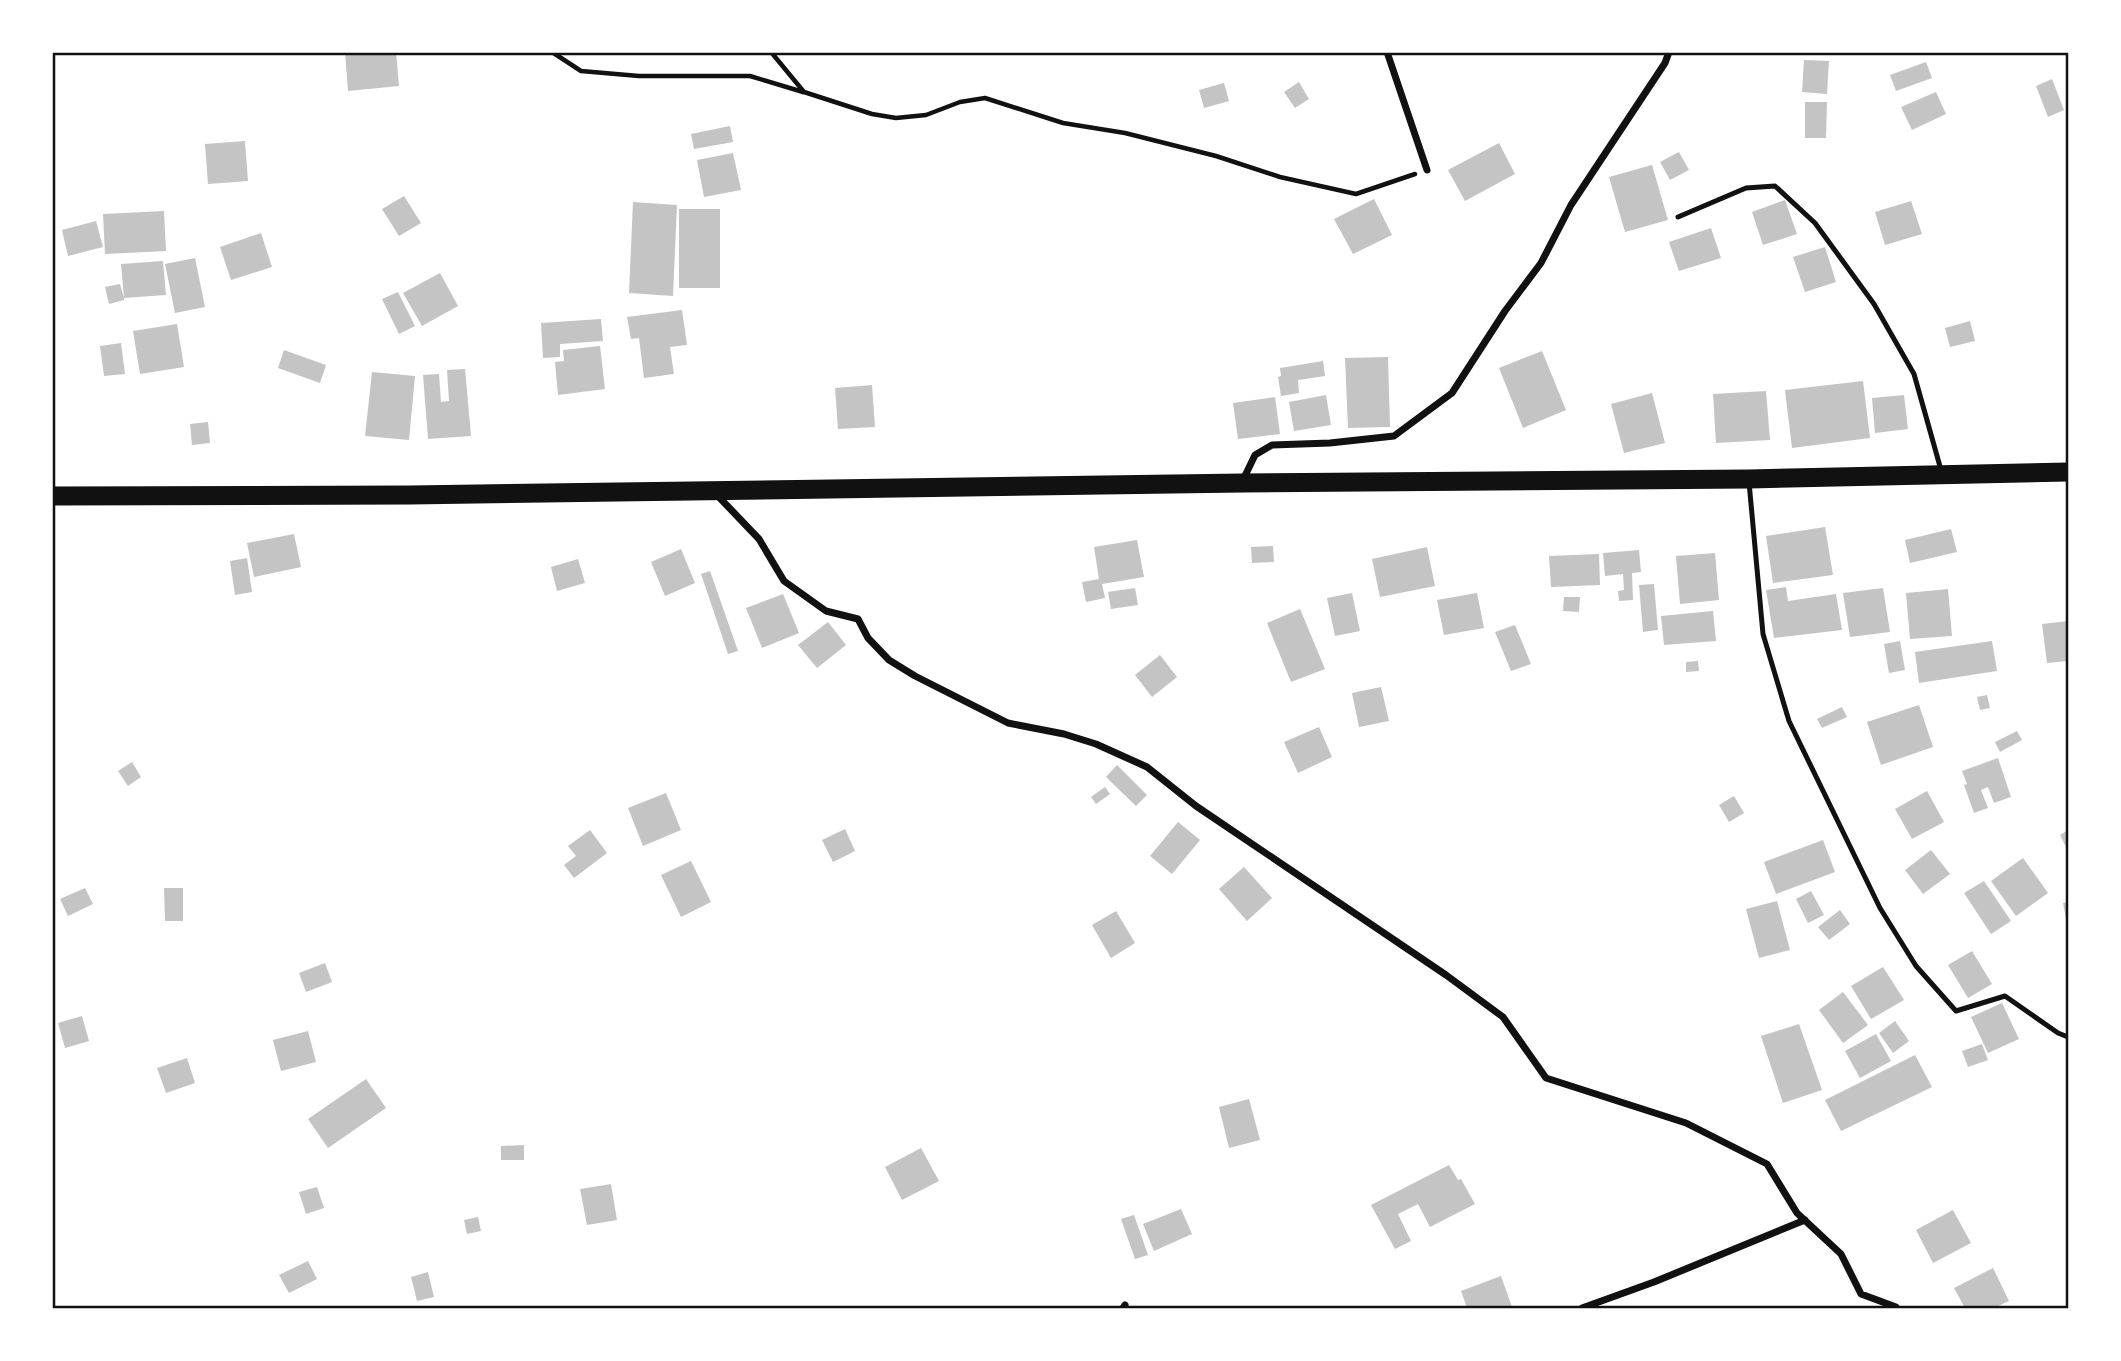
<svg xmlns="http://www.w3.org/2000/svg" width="2121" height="1361" viewBox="0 0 2121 1361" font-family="Manrope,sans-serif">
<rect width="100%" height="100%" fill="#fff"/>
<g fill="#c4c4c4">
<path d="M345,52H396L399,86L348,91Z"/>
<path d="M1804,60L1829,61L1827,94L1802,92Z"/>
<path d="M1926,62L1932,78L1896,91L1890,75Z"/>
<path d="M2052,79L2064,110L2048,117L2036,86Z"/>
<path d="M1299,82L1309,99L1295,108L1284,92Z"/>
<path d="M1224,83L1229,101L1204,108L1199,90Z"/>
<path d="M1936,92L1946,114L1912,130L1901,107Z"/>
<path d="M1805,102H1827L1826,138H1805Z"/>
<path d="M730,126L733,142L694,149L691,134Z"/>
<path d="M245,141L248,181L208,184L205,144Z"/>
<path d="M1499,143L1515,174L1465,201L1448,170Z"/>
<path d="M1679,152L1689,170L1670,180L1660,162Z"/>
<path d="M733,153L741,190L704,197L697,160Z"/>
<path d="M1652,165L1668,220L1625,232L1609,177Z"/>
<path d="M404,196L421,223L399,236L382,209Z"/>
<path d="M1374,199L1392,235L1353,254L1334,219Z"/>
<path d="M1785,200L1797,234L1763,245L1752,212Z"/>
<path d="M1911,201L1922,234L1885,245L1875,212Z"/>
<path d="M633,202L677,205L673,296L629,293Z"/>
<rect x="679" y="209" width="41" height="79"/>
<path d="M164,211L166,251L105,254L103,214Z"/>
<path d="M96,221L103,247L68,256L62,230Z"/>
<path d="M1711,228L1721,258L1679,271L1669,242Z"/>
<path d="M261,233L272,267L231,280L220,247Z"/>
<path d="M1825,247L1836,282L1805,292L1793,257Z"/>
<path d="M195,258L205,307L175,313L165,264Z"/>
<path d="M163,261L166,295L124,298V300L109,304L105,287L120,284L124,298L121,264Z"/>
<path d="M440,273L458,306L422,326L403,293Z"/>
<path d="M398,292L415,326L399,334L382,299Z"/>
<path d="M682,310L687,345L670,347L674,374L644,378L639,338L631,339L627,317Z"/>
<path d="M601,319L603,341L560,344V357L543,358L541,323Z"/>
<path d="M1970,321L1975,341L1950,347L1945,328Z"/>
<path d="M177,324L184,367L140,374L133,331Z"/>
<path d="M121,343L125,374L104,376L100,346Z"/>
<path d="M600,346L605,389L558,395L555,362L564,361L563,350Z"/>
<path d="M284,350L326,365L320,383L278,368Z"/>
<path d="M1542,351L1566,410L1523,428L1499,368Z"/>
<path d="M1388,357L1390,427L1348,428L1345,358Z"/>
<path d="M1323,361L1325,376L1298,380L1299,393L1281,396L1278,377L1281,376L1280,368Z"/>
<path d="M465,369L471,436L428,439L423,375L439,374L441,402L449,401L447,370Z"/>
<path d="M372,372L415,376L409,440L365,436Z"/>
<path d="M1863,381L1870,438L1792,448L1785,390Z"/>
<path d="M872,385L875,427L838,429L835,388Z"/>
<path d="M1766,391L1770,440L1716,443L1713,394Z"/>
<path d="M1652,393L1665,443L1624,453L1611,404Z"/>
<path d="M1326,395L1331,425L1294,431L1289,402Z"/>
<path d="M1904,395L1908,429L1875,433L1872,398Z"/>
<path d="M1275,397L1280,434L1238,439L1233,403Z"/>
<path d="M208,422L210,443L192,445L190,424Z"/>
<path d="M1825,527L1833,575L1773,583L1766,536Z"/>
<path d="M1951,529L1957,552L1910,563L1905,540Z"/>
<path d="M294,534L301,567L254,577L247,543Z"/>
<path d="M1137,540L1144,577L1102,584L1105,598L1086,602L1082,582L1099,579L1094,547Z"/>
<path d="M1273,546L1274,562L1252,563L1251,547Z"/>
<path d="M1427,547L1435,586L1380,597L1372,559Z"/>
<path d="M681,549L695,583L665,596L651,562Z"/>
<path d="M1639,550L1641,572L1632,573L1633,600L1619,601L1618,591L1624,590L1623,574L1605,576L1603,553Z"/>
<path d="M1715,553L1719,600L1680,604L1676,556Z"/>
<path d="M1599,554L1600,585L1551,587L1549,556Z"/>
<path d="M247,558L252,592L235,595L230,561Z"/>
<path d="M578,559L585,583L557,591L551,567Z"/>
<path d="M710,571L738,651L728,654L701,574Z"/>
<path d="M1654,584L1658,630L1643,632L1639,585Z"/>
<path d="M1786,587L1788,601L1836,594L1842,630L1774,638L1766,590Z"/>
<path d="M1135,588L1138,605L1111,609L1108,592Z"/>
<path d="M1883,588L1890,632L1850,637L1843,593Z"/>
<path d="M1948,589L1952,636L1910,639L1906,593Z"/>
<path d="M1352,593L1360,631L1335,636L1327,598Z"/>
<path d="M1477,593L1484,628L1444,635L1437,600Z"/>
<path d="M783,594L799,633L762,648L746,608Z"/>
<path d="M1564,597H1580L1579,612L1563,611Z"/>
<path d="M1300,609L1325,669L1291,682L1267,623Z"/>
<path d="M1713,611L1716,641L1664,645L1661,616Z"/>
<path d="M2068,621V661L2047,663L2042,624Z"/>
<path d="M828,622L846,645L817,668L798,645Z"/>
<path d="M1515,625L1531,664L1511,671L1495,632Z"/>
<path d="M1900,641L1905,670L1889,673L1884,644Z"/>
<path d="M1992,641L1997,671L1919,683L1915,652Z"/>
<path d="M1160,655L1177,677L1152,697L1135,675Z"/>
<path d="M1698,661L1699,671L1686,672V662Z"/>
<path d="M1381,687L1389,721L1359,727L1352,693Z"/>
<path d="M1987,695L1990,708L1980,710L1977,697Z"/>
<path d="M1919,705L1933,747L1881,765L1867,722Z"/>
<path d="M1842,707L1847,717L1822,728L1817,719Z"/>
<path d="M1319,727L1332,757L1298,773L1284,742Z"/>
<path d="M2017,731L2022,740L2000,752L1995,742Z"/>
<path d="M1998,758L2011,797L1994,803L1988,787L1981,790L1988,808L1974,813L1964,785L1967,784L1962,771Z"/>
<path d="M132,762L141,777L128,786L118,771Z"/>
<path d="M1117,765L1147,795L1136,806L1106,777Z"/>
<path d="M1105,787L1110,794L1096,804L1091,797Z"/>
<path d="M1927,791L1944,822L1912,839L1895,809Z"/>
<path d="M666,793L681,830L643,846L628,808Z"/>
<path d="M1734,796L1744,813L1729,822L1719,805Z"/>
<path d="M1178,822L1200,840L1172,874L1150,856Z"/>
<path d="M845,829L855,851L833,862L822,840Z"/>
<path d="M590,830L607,853L574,878L564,865L576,856L568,846Z"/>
<path d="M2068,830V851L2060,835Z"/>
<path d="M1823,840L1835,872L1776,894L1764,862Z"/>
<path d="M1931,850L1950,874L1923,894L1905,870Z"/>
<path d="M2023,858L2048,893L2016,916L1991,881Z"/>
<path d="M691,861L711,902L681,917L661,875Z"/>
<path d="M1244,867L1272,898L1247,921L1219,889Z"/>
<path d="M1984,881L2011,921L1991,934L1964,893Z"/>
<path d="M85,888L93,904L68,916L60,899Z"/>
<path d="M164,888H183V921H165Z"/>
<path d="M1811,891L1824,915L1808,923L1796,899Z"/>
<path d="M1777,901L1790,950L1759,958L1746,909Z"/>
<path d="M2068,902V925H2067L2063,903Z"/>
<path d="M1840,910L1850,924L1829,940L1818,927Z"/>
<path d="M1116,911L1135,943L1111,958L1092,925Z"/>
<path d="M1972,951L1992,984L1968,998L1948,965Z"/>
<path d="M325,963L332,982L306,992L299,973Z"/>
<path d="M1883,967L1904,1000L1871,1019L1851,986Z"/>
<path d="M1843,992L1868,1025L1843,1043L1819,1010Z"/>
<path d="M2002,1003L2019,1039L1988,1053L1971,1017Z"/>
<path d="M82,1016L89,1041L65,1048L58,1023Z"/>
<path d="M1895,1021L1909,1041L1893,1053L1879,1033Z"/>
<path d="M1799,1024L1822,1090L1783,1103L1761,1036Z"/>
<path d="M308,1031L316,1062L281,1071L273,1040Z"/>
<path d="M1876,1034L1891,1061L1860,1078L1845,1051Z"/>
<path d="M1982,1044L1988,1060L1968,1067L1962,1051Z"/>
<path d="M1915,1055L1932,1087L1841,1131L1825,1100Z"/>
<path d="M187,1058L195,1083L166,1093L157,1068Z"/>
<path d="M366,1079L386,1108L328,1148L308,1119Z"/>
<path d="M1249,1099L1260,1140L1229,1148L1219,1107Z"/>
<path d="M524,1145V1160H501V1146Z"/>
<path d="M921,1148L939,1181L902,1200L885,1167Z"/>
<path d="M1449,1165L1458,1180L1461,1179L1475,1204L1430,1227L1418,1204L1398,1214L1411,1241L1395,1249L1371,1205Z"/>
<path d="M611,1184L617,1220L587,1225L580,1189Z"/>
<path d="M317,1187L324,1208L306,1214L299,1192Z"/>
<path d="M1181,1209L1192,1234L1154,1251L1143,1224Z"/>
<path d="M1953,1210L1971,1243L1933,1263L1916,1230Z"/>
<path d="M1134,1215L1148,1255L1135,1259L1121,1219Z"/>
<path d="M478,1217L481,1231L467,1234L464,1220Z"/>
<path d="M308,1261L317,1279L289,1293L279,1275Z"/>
<path d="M1993,1268L2009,1301L1994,1308H1965L1954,1288Z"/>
<path d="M428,1272L434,1297L417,1301L411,1277Z"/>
<path d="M1501,1276L1512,1307L1507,1308H1467L1461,1291Z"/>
</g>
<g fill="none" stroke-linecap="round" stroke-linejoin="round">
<g stroke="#111" stroke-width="4.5">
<path d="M552,52L581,71L639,76H750L803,92"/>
<path d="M771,52L804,92L872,114L896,118L926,115L960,102L985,98L1063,123L1125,133L1216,156L1280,177L1356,194L1415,174"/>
</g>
<g stroke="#111" stroke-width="5">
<path d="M1678,217L1746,188L1775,186L1815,223L1874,304L1914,374L1941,470"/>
<path d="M1749,482L1763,634L1789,721L1880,908L1916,966L1956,1011L2005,996L2058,1033L2068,1037"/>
</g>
<g stroke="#111" stroke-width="7">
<path d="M1387,52L1427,170"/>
<path d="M1243,480L1255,455L1272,445L1330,443L1394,436L1452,393L1505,311L1541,263L1571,205L1665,63L1669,52"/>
<path d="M716,494L759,539L784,581L826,611L858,619L868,638L889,660L915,676L1008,723L1064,734L1096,744L1147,767L1196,806L1446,975L1503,1017L1546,1078L1686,1123L1767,1164L1797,1213L1841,1254L1861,1294L1896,1307"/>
<path d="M1123,1308L1125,1305"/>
<path d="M1582,1308L1654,1282L1805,1220"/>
</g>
<path stroke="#111" stroke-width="19" d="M52,496L410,495L1242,483L1749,479L2068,472"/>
</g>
<rect width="2121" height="1361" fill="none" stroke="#ffffff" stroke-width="108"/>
<rect x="54" y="54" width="2013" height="1253" fill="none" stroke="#111" stroke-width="2.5"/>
</svg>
